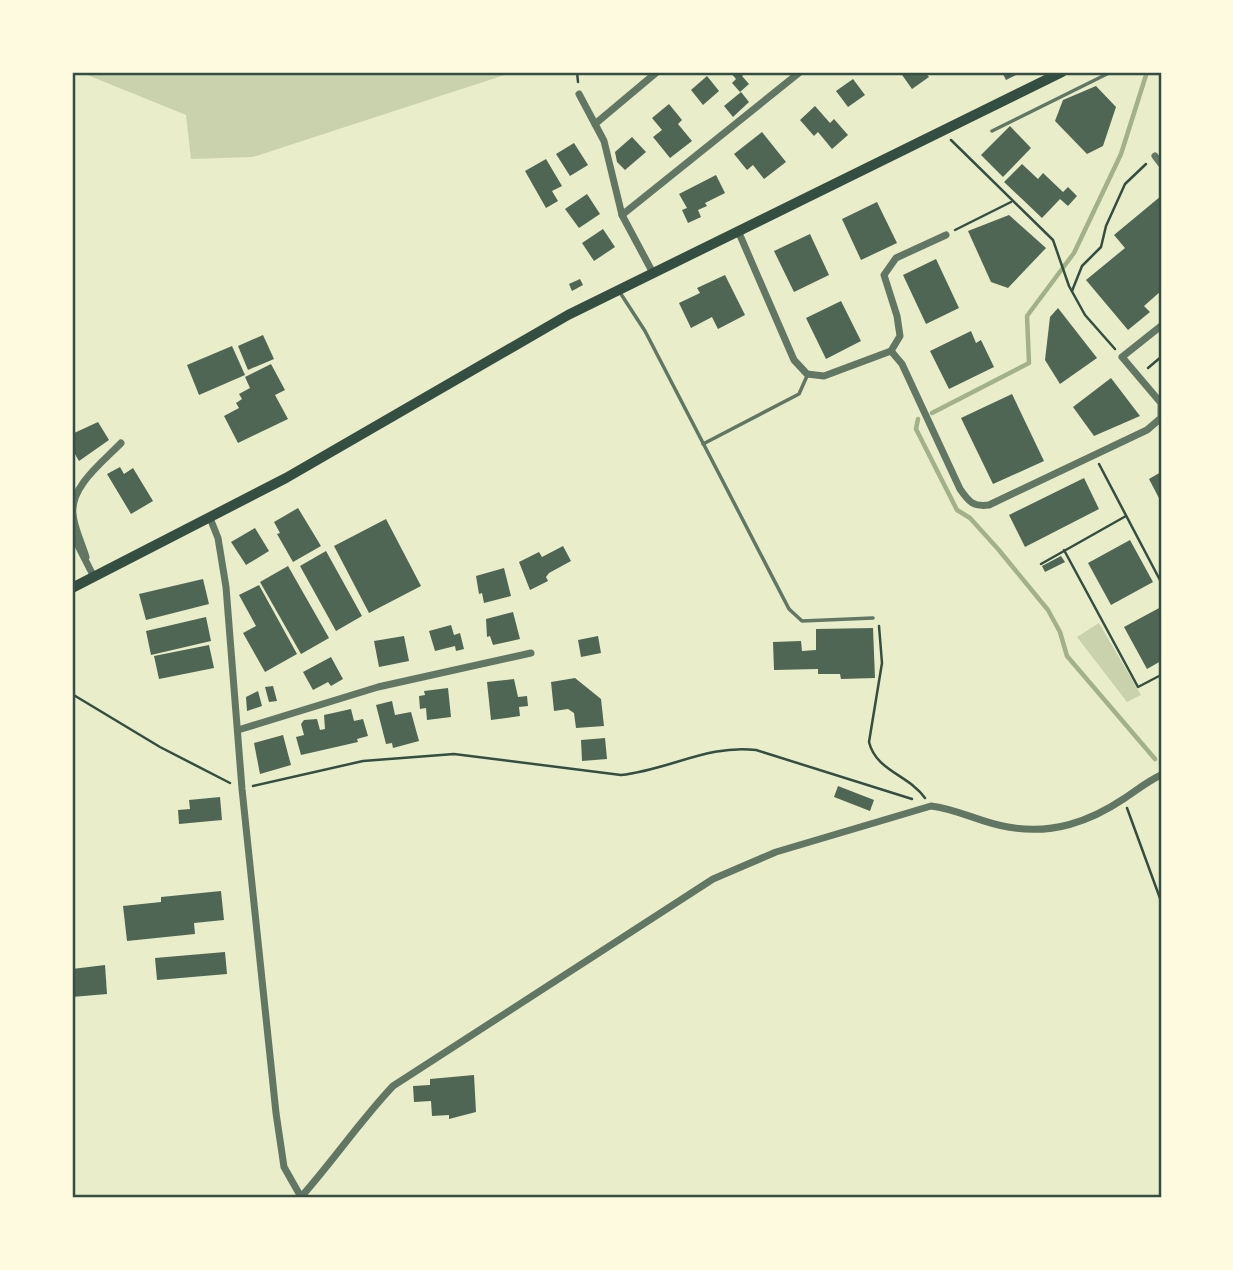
<svg xmlns="http://www.w3.org/2000/svg" width="1233" height="1270" viewBox="0 0 1233 1270" font-family="Signika,sans-serif">
<rect width="100%" height="100%" fill="#e9edc9"/>
<g fill="#cad2ad">
<path d="M80,72H514L253,157L191,159L186,115Z"/>
<path d="M1099,623L1141,695L1127,702L1077,637Z"/>
</g>
<g fill="none" stroke-linecap="round" stroke-linejoin="round">
<g stroke="#a3b18a" stroke-width="4.5">
<path d="M932,413L1029,363L1027,316L1074,253L1121,154L1147,72"/>
<path d="M918,419L916,429L957,510L970,518L998,549L1048,610L1060,632L1067,656L1155,759"/>
</g>
</g>
<g fill="#4f6655">
<path d="M730,72H747L742,76L749,84L740,92L732,83L736,79Z"/>
<path d="M900,72H925L929,77L912,89Z"/>
<path d="M1002,72H1022L1006,80Z"/>
<path d="M707,76L719,91L703,105L691,90Z"/>
<path d="M853,79L865,95L848,107L836,91Z"/>
<path d="M1096,86L1116,107L1103,146L1087,154L1055,121L1063,100Z"/>
<path d="M741,92L749,102L733,117L724,106Z"/>
<path d="M669,104L682,120L678,124L692,141L670,158L653,137L662,130L652,118Z"/>
<path d="M815,106L830,123L834,119L848,135L832,149L818,132L814,136L800,120Z"/>
<path d="M1010,126L1031,148L1003,177L981,155Z"/>
<path d="M762,132L786,162L764,179L753,165L747,170L734,154Z"/>
<path d="M632,137L646,152L625,170L617,162L615,152Z"/>
<path d="M574,143L588,165L570,176L556,154Z"/>
<path d="M546,159L562,186L552,191L558,201L546,208L525,171Z"/>
<path d="M1022,164L1038,179L1043,173L1063,192L1068,187L1077,196L1068,206L1060,199L1042,218L1004,182Z"/>
<path d="M716,175L725,193L705,203L707,206L698,210L701,217L688,223L682,210L687,208L679,194Z"/>
<path d="M587,194L600,214L579,228L565,209Z"/>
<path d="M1161,196V291L1144,306L1150,312L1128,330L1086,280L1125,248L1114,235Z"/>
<path d="M877,202L897,243L861,260L842,219Z"/>
<path d="M1009,215L1046,248L1008,288L991,282L968,231Z"/>
<path d="M603,229L615,247L594,261L582,243Z"/>
<path d="M810,234L829,275L794,292L774,251Z"/>
<path d="M936,259L959,308L926,324L903,275Z"/>
<path d="M725,275L745,315L718,329L712,317L691,328L679,303L700,293L697,288Z"/>
<path d="M580,279L583,285L572,291L569,284Z"/>
<path d="M841,301L861,341L826,359L806,318Z"/>
<path d="M1058,308L1097,358L1060,384L1045,360L1050,317Z"/>
<path d="M971,331L976,343L981,340L994,367L949,389L930,351Z"/>
<path d="M263,335L274,359L248,370L238,346Z"/>
<path d="M232,346L245,375L199,395L187,365Z"/>
<path d="M271,364L285,390L275,395L288,419L238,443L224,416L239,408L236,403L242,399L239,394L250,388L245,377Z"/>
<path d="M1111,378L1140,416L1094,436L1073,407Z"/>
<path d="M1012,394L1044,461L993,484L961,418Z"/>
<path d="M98,422L109,440L79,461L72,449V434Z"/>
<path d="M120,467L124,474L133,468L153,501L131,514L107,474Z"/>
<path d="M1161,472V502L1149,479Z"/>
<path d="M1084,478L1099,509L1025,547L1009,515Z"/>
<path d="M298,508L321,546L293,562L277,534L280,533L274,522Z"/>
<path d="M386,519L421,586L369,613L334,546Z"/>
<path d="M255,528L269,551L246,565L231,542Z"/>
<path d="M1130,540L1153,582L1111,605L1088,563Z"/>
<path d="M563,546L571,561L549,573L546,577L548,581L530,590L519,562L539,552L542,557Z"/>
<path d="M326,551L362,616L336,631L300,566Z"/>
<path d="M1061,556L1065,562L1045,572L1042,566Z"/>
<path d="M288,566L329,638L301,654L260,582Z"/>
<path d="M504,568L511,596L484,603L482,593L479,594L476,576Z"/>
<path d="M203,579L209,604L146,620L139,594Z"/>
<path d="M259,585L297,654L265,672L243,633L256,626L239,595Z"/>
<path d="M1161,607V661L1147,669L1124,627Z"/>
<path d="M513,612L520,639L493,645L490,636L487,637L486,619Z"/>
<path d="M206,617L211,641L151,655L146,631Z"/>
<path d="M451,625L454,635L460,633L464,649L456,651L455,646L435,651L429,631Z"/>
<path d="M873,628L875,678L841,679L840,674H818V669L774,670L773,642L801,641L802,651L816,650V629Z"/>
<path d="M404,636L409,661L379,667L374,641Z"/>
<path d="M598,636L601,653L581,657L578,640Z"/>
<path d="M209,645L214,668L159,679L154,656Z"/>
<path d="M331,657L343,679L331,686L328,682L313,690L303,672Z"/>
<path d="M575,678L601,699L604,726L576,728L574,713L568,709L554,711L551,682Z"/>
<path d="M514,679L518,697L527,696L528,706L519,707L520,716L491,720L487,682Z"/>
<path d="M273,686L277,701L269,702L265,687Z"/>
<path d="M448,688L451,717L427,720L426,708L420,709L419,696L425,695L424,691Z"/>
<path d="M258,691L262,706L247,711L246,697Z"/>
<path d="M392,701L395,715L411,712L419,741L393,748L392,743L386,744L376,705Z"/>
<path d="M351,709L354,721L363,719L368,736L357,739L358,742L301,755L296,737L304,735L301,724L304,720L317,719L320,730L325,729L324,715Z"/>
<path d="M283,735L291,765L260,774L254,743Z"/>
<path d="M605,738L607,759L582,761L581,740Z"/>
<path d="M838,786L874,800L870,811L834,797Z"/>
<path d="M220,797L222,820L179,824L178,810L190,809L189,800Z"/>
<path d="M221,891L224,920L194,923L195,934L127,941L123,906L161,902V897Z"/>
<path d="M225,952L227,974L157,980L155,958Z"/>
<path d="M105,965L107,994L72,997V969Z"/>
<path d="M474,1075L476,1112L449,1119V1115L432,1116L431,1101L414,1102L413,1086L430,1085V1079Z"/>
</g>
<g fill="none" stroke-linecap="round" stroke-linejoin="round">
<g stroke="#344e41" stroke-width="2.5">
<path d="M577,72L578,82"/>
<path d="M951,140L1053,240L1069,286L1085,315L1115,349"/>
<path d="M955,230L1011,202"/>
<path d="M1072,291L1082,266L1101,247L1106,226L1125,184L1146,164"/>
<path d="M1148,368L1161,357"/>
<path d="M1099,464L1161,582"/>
<path d="M1064,550L1138,687L1161,675"/>
<path d="M1041,564L1126,516"/>
<path d="M879,626L882,663L869,742C876,771 909,775 925,798"/>
<path d="M72,694L160,747L230,783"/>
<path d="M253,786L363,761L454,754L621,775C668,770 709,744 756,750L912,799"/>
<path d="M1127,808L1161,901"/>
</g>
<g stroke="#617663" stroke-width="3.5">
<path d="M992,131L1111,72"/>
<path d="M619,291L645,331L789,609L802,621L873,618"/>
<path d="M703,444L799,394L807,376"/>
</g>
<g stroke="#617663" stroke-width="7">
<path d="M579,94L604,141L622,215L653,273"/>
<path d="M595,124L657,72"/>
<path d="M1155,156L1161,164"/>
<path d="M622,215L800,72"/>
<path d="M739,233L794,360L807,374L824,376L891,351L900,336L897,316L884,275L896,258L946,235"/>
<path d="M891,351L902,364L960,489C969,502 973,507 989,505L1147,430L1161,418V403L1122,357L1161,326"/>
<path d="M210,518L218,538L226,587L242,789L276,1113L284,1167L301,1197C333,1161 360,1121 393,1086L713,879L776,852L931,806C958,809 981,823 1008,827C1052,835 1089,822 1125,798C1137,790 1148,781 1161,775"/>
<path d="M72,534L94,577"/>
<path d="M86,557C82,543 74,528 73,514C70,486 104,461 121,443"/>
<path d="M238,730L378,687L531,653"/>
</g>
<path stroke="#344e41" stroke-width="10" d="M72,588L286,478L568,315L1062,72"/>
</g>
<rect width="1233" height="1270" fill="none" stroke="#fefae0" stroke-width="147"/>
<rect x="74" y="74" width="1086" height="1122" fill="none" stroke="#344e41" stroke-width="2.5"/>
</svg>
